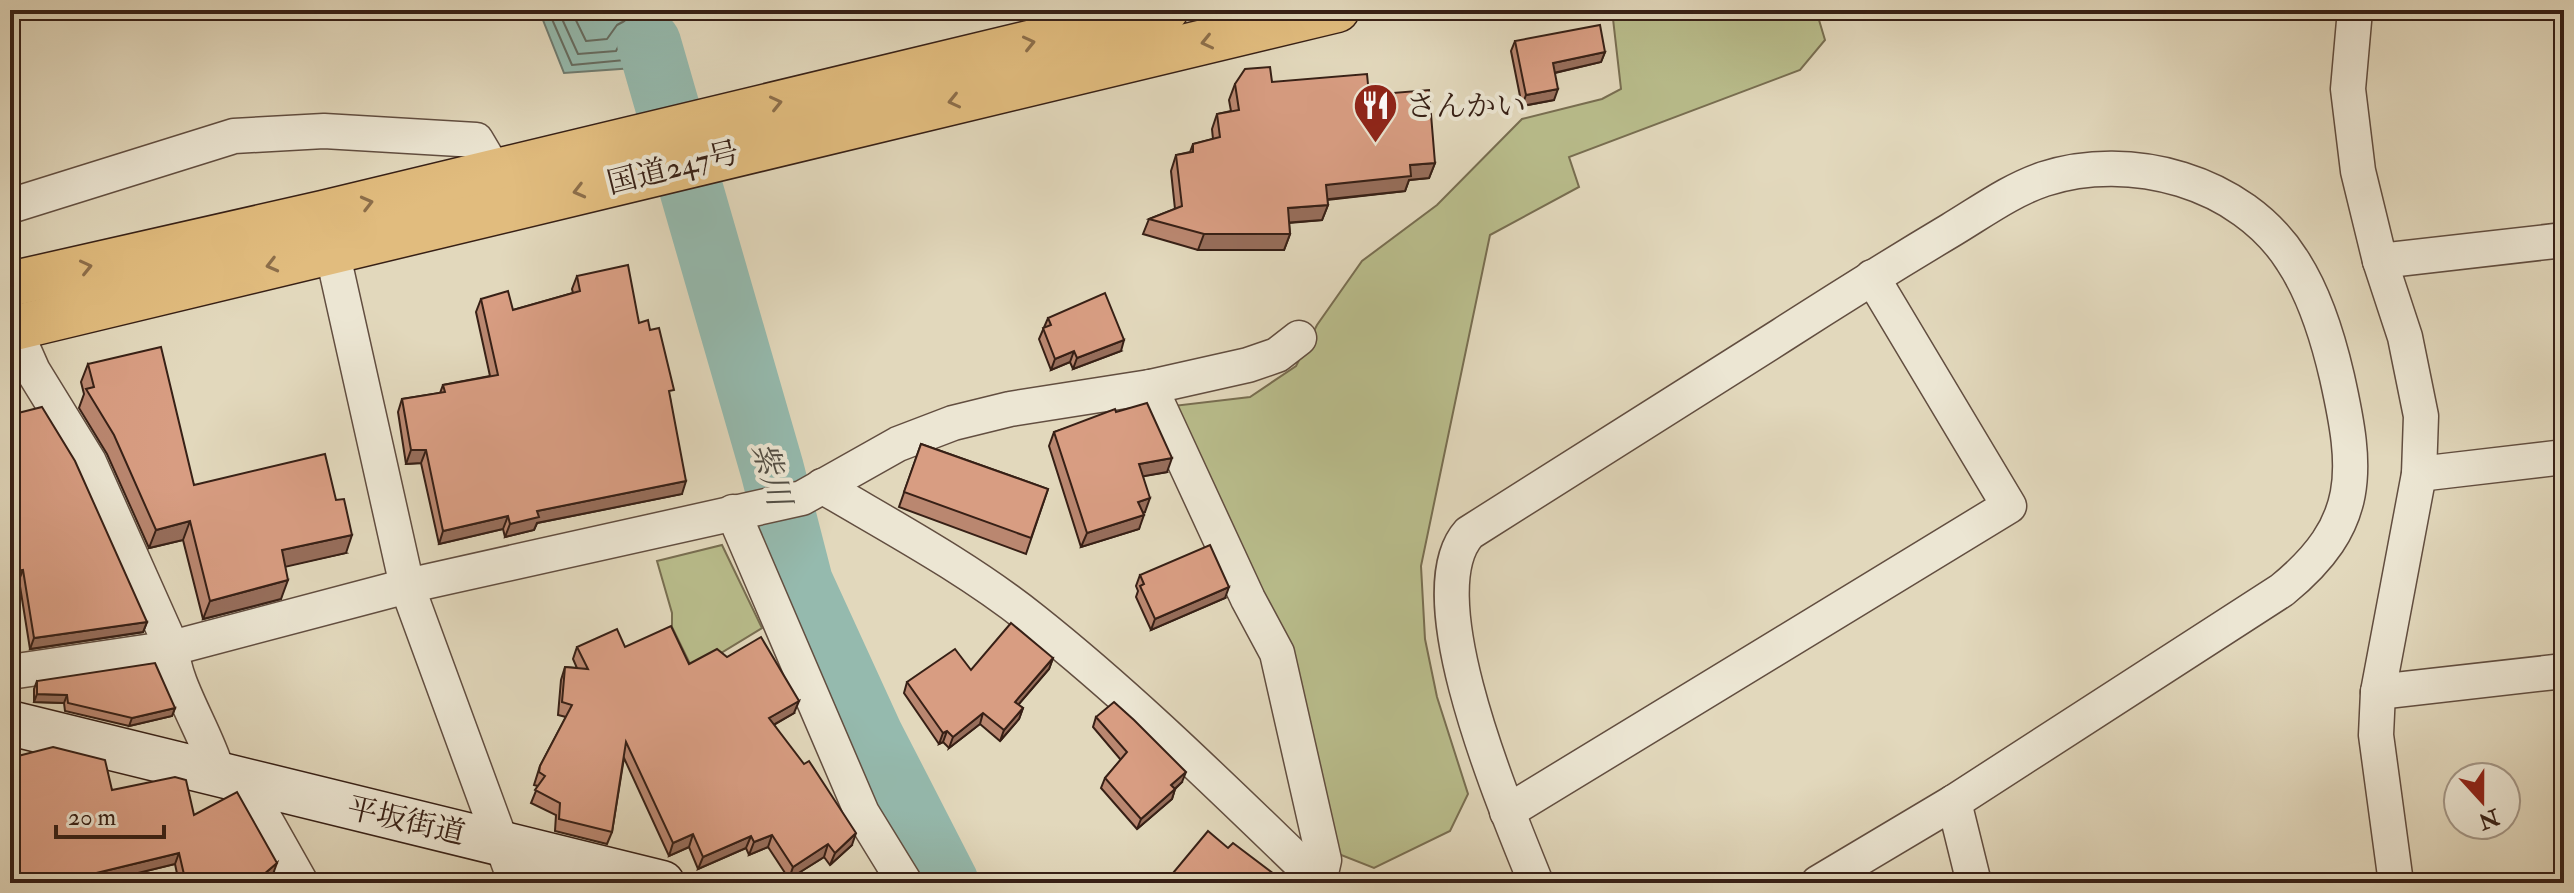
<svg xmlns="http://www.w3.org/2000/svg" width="2574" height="893" viewBox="0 0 2574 893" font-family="'IM FELL Double Pica','Noto Serif JP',serif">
<rect width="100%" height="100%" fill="#e2d8bc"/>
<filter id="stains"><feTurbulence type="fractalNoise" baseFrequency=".0025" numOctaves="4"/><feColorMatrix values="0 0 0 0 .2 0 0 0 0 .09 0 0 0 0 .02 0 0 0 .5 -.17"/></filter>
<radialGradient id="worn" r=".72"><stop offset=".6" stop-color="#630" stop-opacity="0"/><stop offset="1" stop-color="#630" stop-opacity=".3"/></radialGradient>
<g fill="#b9bd8c" stroke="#786e51" stroke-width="2">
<path d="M1612,10H1816L1825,40L1800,70L1569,157L1579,187L1490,235L1421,566L1425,639L1437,697L1468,794L1450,831L1374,868L1336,853L1245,562L1173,406L1250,397L1296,366L1317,325L1362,261L1437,205L1522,119L1602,99L1621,89Z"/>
<path d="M722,545L762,628L693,670L672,627V613L657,561Z"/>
</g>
<path fill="#95baae" stroke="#6f7c71" stroke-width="2" d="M539,10H662L671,38L636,47L634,68L564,73Z"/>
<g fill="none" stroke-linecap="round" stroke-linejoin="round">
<g stroke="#666d62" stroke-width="2">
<path d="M548,10L572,65L625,60L631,41L659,32L655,10"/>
<path d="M558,10L578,54L616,51L625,34L646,25L644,10"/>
<path d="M571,10L586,41L607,39L617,25L632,17V10"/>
</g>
<path stroke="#95baae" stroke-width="64" d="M649,43L772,469L801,582L871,735L947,883"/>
<defs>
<g id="street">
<path d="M2355,10L2348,89L2358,171L2380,261L2405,337L2421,416L2419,474L2378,692L2376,735L2396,883"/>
<path d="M10,206L234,136L324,131L476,140L495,172"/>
<path d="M332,251L407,586L516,883"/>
<path d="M2380,261L2564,240"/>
<path d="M14,328L33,371L89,462L172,648C172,683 208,735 218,774"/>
<path d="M1150,387L1248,599L1277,653L1324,860L1319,882"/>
<path d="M2419,474L2564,457"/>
<path d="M822,486C893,528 968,568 1033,620C1135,701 1227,793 1321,883"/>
<path d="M733,512L862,813L905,883"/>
<path d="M10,672L172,648L407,586L802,498L898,444L953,423L1010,409L1150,387L1248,365L1277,355L1299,338"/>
<path d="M2378,692L2564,671"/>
<path d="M244,782L301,883"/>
<path d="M1954,802L1974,883"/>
<path d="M1507,812L2009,506L1872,277"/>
<path d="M1536,883C1508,812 1413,595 1469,533C1573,467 1677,401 1782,335C1838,299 1894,264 1951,230C1981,212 2011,190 2044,179C2130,151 2242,181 2292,260C2314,293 2328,338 2337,377C2358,471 2363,524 2282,590L1954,802L1818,883"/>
</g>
<path id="secondary" d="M10,723L662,883"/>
<g id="highway">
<path d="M10,284L323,213L1166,10"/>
<path d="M10,329L1337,10"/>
</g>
</defs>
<use href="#street" stroke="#624e40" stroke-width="37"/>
<use href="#secondary" stroke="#372016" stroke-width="47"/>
<use href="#highway" stroke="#372016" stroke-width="47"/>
<use href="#street" stroke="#ece6d3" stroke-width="34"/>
<use href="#secondary" stroke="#ece6d3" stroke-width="44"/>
<use href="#highway" stroke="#e1bc7e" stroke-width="44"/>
</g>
<g fill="#ba8770" stroke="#372016" stroke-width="2">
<path d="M1515,41L1605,52L1601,62L1555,73L1554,100L1522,106L1511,51Z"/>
<path d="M1272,82L1369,95L1435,163L1429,178L1409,180L1405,191L1327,200L1328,205L1322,220L1289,223L1290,234L1284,250H1198L1143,234L1149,219L1175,209L1171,171L1176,155L1190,152L1193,144L1213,139L1212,129L1217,114L1231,111L1229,100L1235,84Z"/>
<path d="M577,276L639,323L670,398L682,494L537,523L534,530L505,537L503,529L439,544L421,463L406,464L398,412L402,399L440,393L443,385L490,376L476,312L481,299L513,310L573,293L572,289Z"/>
<path d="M1048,318L1121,351L1073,369L1070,362L1051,370L1039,339Z"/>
<path d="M88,364L194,485L346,553L285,566L281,599L203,619L183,540L149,548L107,454L79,408L84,394L81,382Z"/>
<path d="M1116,412L1167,472L1143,476L1145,512L1143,513L1139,529L1081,547L1049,446L1054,432Z"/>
<path d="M10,415L147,622L143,632L30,649L19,580L10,582Z"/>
<path d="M921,444L1048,489L1026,554L899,507Z"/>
<path d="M1140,575L1225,598L1151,630L1136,597L1138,591L1136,586Z"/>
<path d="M577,647H625L689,664L794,713L774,725L852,845L830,865L824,857L789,879L768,847L749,855L746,848L698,869L689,847L669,856L624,758L612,832L607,844L555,831L556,815L531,803L538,786L534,785L540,766L566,717L558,715L561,680L565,667L577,668L573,659Z"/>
<path d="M1053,658L1049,669L1018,705L1023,708L1019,719L1000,741L980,724L949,748L943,742L939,744L904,693L907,682L971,670Z"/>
<path d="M37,681L175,708L172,716L129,726L65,711L64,703L34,702V689Z"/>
<path d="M1096,717L1182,782L1175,789L1172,799L1137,829L1101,788L1105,778L1121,760L1093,727Z"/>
<path d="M14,757L112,790L194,815L273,874L268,878L272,883H179L175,864L97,883H10Z"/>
</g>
<g fill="#976e5b" stroke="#372016" stroke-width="2">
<path d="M1605,52L1601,62L1549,74L1553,63Z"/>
<path d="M1558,89L1554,100L1522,106L1526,95Z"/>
<path d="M1435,163L1429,178L1409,180L1405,191L1320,200L1326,185L1410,165Z"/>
<path d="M1328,205L1322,220L1283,223L1288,208Z"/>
<path d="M1204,234H1290L1284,250H1198Z"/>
<path d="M1124,340L1121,351L1073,369L1077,358Z"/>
<path d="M1074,351L1070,362L1051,370L1055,359Z"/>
<path d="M411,450H426L421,463L406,464Z"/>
<path d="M1172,458L1167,472L1134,478L1139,464Z"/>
<path d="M686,481L682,494L537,523L534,530L505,537L510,524L537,511Z"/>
<path d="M1150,498L1145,512L1133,516L1138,502Z"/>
<path d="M1144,515L1139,529L1081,547L1087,533Z"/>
<path d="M508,516L503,529L439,544L443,531Z"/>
<path d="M190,521L183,540L149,548L156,530Z"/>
<path d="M352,535L346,553L276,569L282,550Z"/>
<path d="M23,570L19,580L10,582L11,572Z"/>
<path d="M288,580L281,599L203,619L210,601Z"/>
<path d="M1229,587L1225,598L1151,630L1155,619Z"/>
<path d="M147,622L143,632L30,649L34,638Z"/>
<path d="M1053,658L1049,669L1011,713L1015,702Z"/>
<path d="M37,694L67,695L64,703L34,702Z"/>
<path d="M799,701L794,713L764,730L769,718Z"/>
<path d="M175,708L172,716L129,726L132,718Z"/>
<path d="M1023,708L1019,719L1000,741L1004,730Z"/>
<path d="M983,713L980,724L949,748L953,737Z"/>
<path d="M947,731L943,742L939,744L943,733Z"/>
<path d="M1186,772L1182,782L1168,795L1171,785Z"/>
<path d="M1175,789L1172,799L1137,829L1141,819Z"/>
<path d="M856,833L852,845L830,865L835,853Z"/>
<path d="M693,834L689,847L669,856L673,843Z"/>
<path d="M772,835L768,847L749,855L754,842Z"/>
<path d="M751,836L746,848L698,869L703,857Z"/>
<path d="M828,844L824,857L789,879L793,867Z"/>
<path d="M179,853L175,864L97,883H55Z"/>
<path d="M277,863L273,874L262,883L264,874Z"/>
</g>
<g fill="#d89d82" stroke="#372016" stroke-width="2">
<path d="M1600,25L1605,52L1553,63L1558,89L1526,95L1515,41Z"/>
<path d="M1270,67L1272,82L1367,74L1369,95L1429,90L1435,163L1410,165L1411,176L1326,185L1328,205L1288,208L1290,234H1204L1149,219L1182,206L1176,155L1193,152V144L1220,137L1217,114L1239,110L1235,84L1245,69Z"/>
<path d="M628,265L639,323L648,320L650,330L659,328L674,390L669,391L686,481L537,511L539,517L510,524L508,516L443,531L426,450H411L402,399L445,392L443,385L498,375L481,299L508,291L513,310L580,291L577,276Z"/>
<path d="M1105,293L1124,340L1077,358L1074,351L1055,359L1043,328L1051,325L1048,318Z"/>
<path d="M161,347L194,485L325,454L336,500L344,499L352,535L282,550L288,580L210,601L190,521L156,530L114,435L86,389L94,387L88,364Z"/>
<path d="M1147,403L1172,458L1139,464L1150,498L1138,502L1144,515L1087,533L1054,432L1115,409L1116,412Z"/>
<path d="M42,407L75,461L147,622L34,638L23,570L11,572L10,569V415Z"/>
<path d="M921,444L1048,489L1031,538L904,492Z"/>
<path d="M1210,545L1229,587L1155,619L1140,586L1144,584L1140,575Z"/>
<path d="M1011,623L1053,658L1015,702L1023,708L1004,730L983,713L953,737L947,731L943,733L907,682L955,649L971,670Z"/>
<path d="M671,626L689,664L717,649L727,657L761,637L799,701L769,718L804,764L809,761L856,833L835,853L828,844L793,867L772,835L754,842L751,836L703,857L693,834L673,843L626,742L612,832L559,819L560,803L535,790L545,776L539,772L540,766L572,705L562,702L565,667L588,669L577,647L617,629L625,647Z"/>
<path d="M155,663L175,708L132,718L68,703L67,695L37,694V681Z"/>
<path d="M1114,702L1134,720L1186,772L1171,785L1175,789L1141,819L1105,778L1127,752L1096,717Z"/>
<path d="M53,747L105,760L112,790L175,777L186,780L194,815L237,792L277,863L264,874L272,883H186L179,853L55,883H10V751H12L14,757Z"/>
<path d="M1208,831L1228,848L1233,843L1286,883H1174L1168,879Z"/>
</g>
<defs><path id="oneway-chevron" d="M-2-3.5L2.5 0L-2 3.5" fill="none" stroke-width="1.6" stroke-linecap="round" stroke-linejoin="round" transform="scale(2)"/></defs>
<g stroke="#8c6e4a">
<use href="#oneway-chevron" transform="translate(1207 42) rotate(167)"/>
<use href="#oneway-chevron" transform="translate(1029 43) rotate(-13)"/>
<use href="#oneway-chevron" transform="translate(954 101) rotate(167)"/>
<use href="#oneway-chevron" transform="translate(776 103) rotate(-13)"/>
<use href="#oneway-chevron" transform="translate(579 191) rotate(166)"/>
<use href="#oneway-chevron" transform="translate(367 203) rotate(-14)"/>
<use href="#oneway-chevron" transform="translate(272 265) rotate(166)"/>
<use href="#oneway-chevron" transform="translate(86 267) rotate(-13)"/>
</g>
<defs>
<symbol id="restaurant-pin" viewBox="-11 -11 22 30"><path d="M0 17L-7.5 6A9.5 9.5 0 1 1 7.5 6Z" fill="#8f2418" stroke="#ece6d3"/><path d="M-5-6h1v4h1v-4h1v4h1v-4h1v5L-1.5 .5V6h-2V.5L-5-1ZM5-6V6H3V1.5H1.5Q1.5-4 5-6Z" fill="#fff"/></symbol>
</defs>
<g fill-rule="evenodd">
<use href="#restaurant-pin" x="1350" y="80" width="51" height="69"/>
</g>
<g text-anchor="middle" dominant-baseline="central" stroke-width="8" stroke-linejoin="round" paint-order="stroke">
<g font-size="30" fill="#372016" stroke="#ece6d3" text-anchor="start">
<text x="1406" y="106">さんかい</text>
</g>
<g font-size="30" fill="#372016" stroke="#ece6d3">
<text transform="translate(673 168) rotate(-14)">国道247号</text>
<text transform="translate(406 821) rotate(13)">平坂街道</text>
</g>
<g font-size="32" font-style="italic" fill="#534e44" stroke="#ece6d3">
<text transform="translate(771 474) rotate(74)">紫川</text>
</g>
</g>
<rect width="2574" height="893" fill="none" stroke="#e2d8bc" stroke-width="40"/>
<rect x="12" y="12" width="2550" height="869" fill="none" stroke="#372016" stroke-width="4"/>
<rect x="20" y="20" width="2534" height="853" fill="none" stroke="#372016" stroke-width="2"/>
<g transform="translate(2482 801) rotate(159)"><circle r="38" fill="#ece6d3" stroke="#a49787" stroke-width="2"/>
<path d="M0-6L14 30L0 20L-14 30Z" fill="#8f2418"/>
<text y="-12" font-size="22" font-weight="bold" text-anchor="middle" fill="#372016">N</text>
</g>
<path d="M56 825v12h108v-12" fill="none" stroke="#372016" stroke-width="4"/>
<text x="68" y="825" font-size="24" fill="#372016" stroke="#ece6d3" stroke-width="6" paint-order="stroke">20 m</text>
<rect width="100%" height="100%" filter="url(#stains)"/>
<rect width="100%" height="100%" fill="url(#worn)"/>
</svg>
